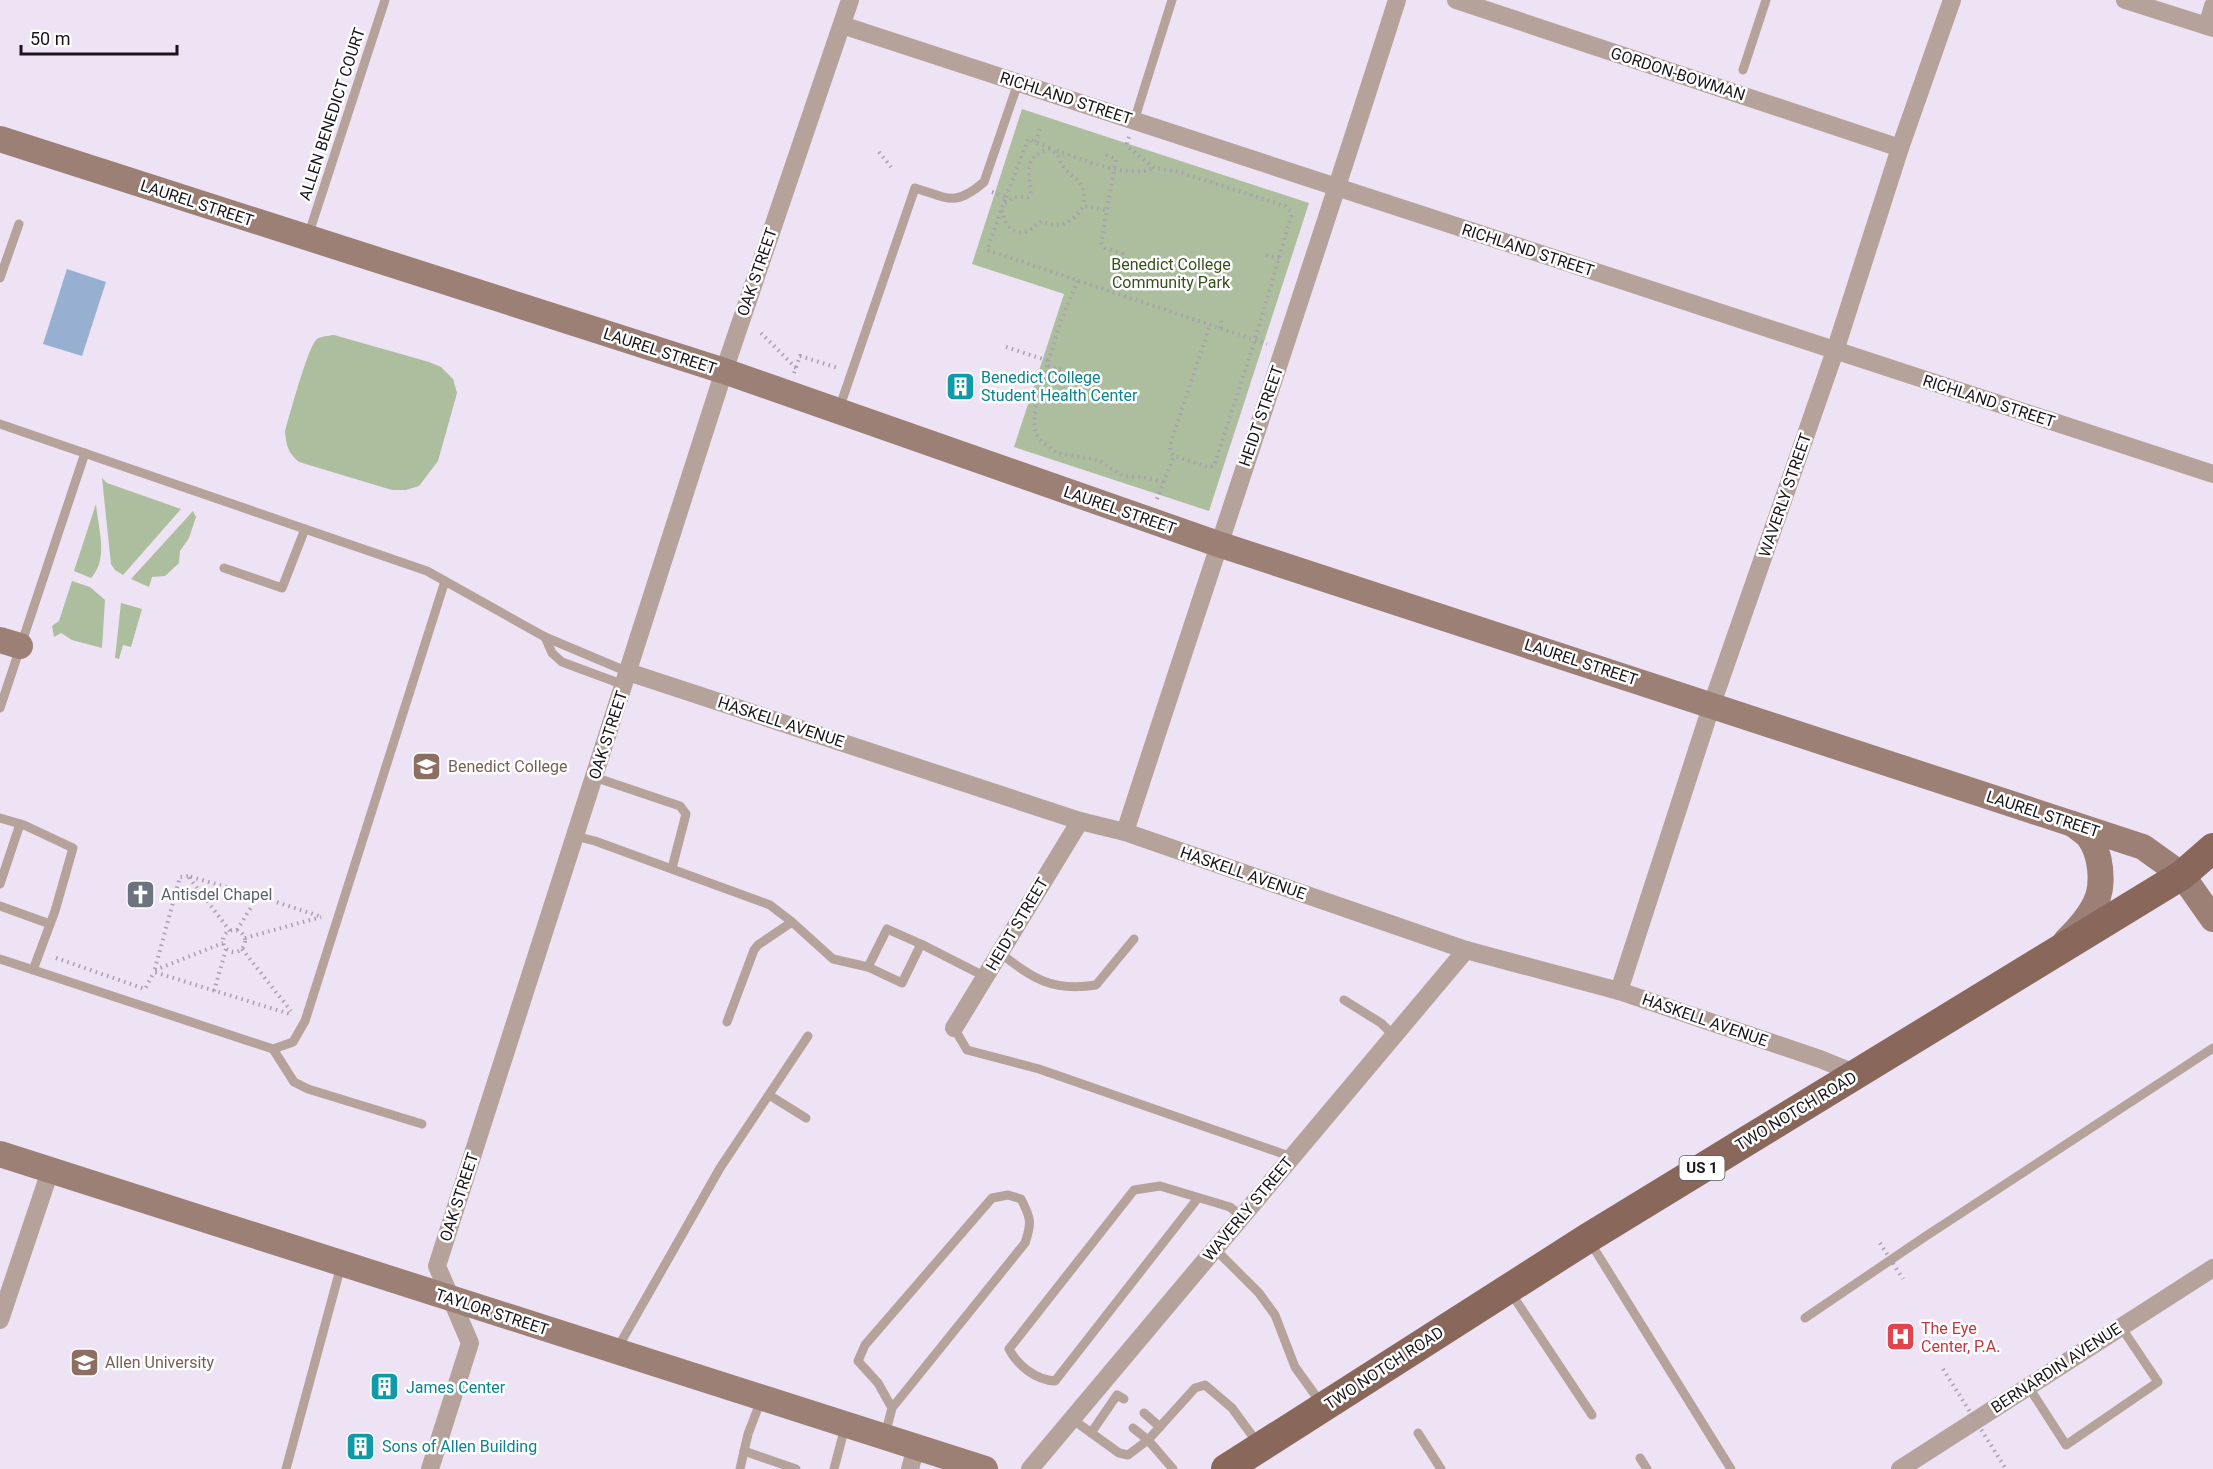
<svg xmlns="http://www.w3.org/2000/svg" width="2213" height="1469" viewBox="0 0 2213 1469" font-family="Roboto,sans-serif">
<rect width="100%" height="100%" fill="#eee2f5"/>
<g fill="#acbe9d">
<path d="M1022,109L1309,203L1209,511L1014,447L1064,294L972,264Z"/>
<path d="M334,335L429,362L441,367L453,379L457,393L438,461L419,486L406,490H392L299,462C288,453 286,445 285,431C290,414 307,350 316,340C320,336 328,336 334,335Z"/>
<path d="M102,478L107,483L181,509L123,575L115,570L111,564Z"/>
<path d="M96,504C98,528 109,559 91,578L74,571Z"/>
<path d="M193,511L196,517L189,538L180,551L179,563L165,576L152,577L149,587L131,579Z"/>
<path d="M72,581L90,587L105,600L102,648L72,640L61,633L54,637L52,626L59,621Z"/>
<path d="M121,603L142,609L131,647L123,645L119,659L115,658Z"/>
</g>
<path fill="#97afd1" d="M67,269L106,282L82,356L43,344Z"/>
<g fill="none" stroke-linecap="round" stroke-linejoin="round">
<g stroke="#a99fae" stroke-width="4" stroke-dasharray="1.5 4.5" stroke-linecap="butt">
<path d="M1129,137L1127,143L1129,148L1154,168L1176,171L1285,206L1291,212V216L1255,340L1214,466L1208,467L1174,456"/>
<path d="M1036,142L1040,127"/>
<path d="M1057,151C1083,159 1128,180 1154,168"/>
<path d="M879,152L891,167"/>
<path d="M1106,155L1116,159L1101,243L1105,248L1123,254L1111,292"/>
<path d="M992,192L1006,197L987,250L1267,344"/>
<path d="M1006,197L1028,139L1050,148"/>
<path d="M1005,203L1014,197H1028L1031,194C1029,174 1023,156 1049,149L1057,153C1060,159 1061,166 1066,170C1080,184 1086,183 1083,206"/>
<path d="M1002,210C1003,224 1015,238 1030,230C1035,227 1037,223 1042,221C1059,230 1075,222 1083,206L1106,210"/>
<path d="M1266,255L1279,258"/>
<path d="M1078,281L1061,320L1037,398L1034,422L1035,433L1040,440L1057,453L1098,460L1123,476L1143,477L1164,482"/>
<path d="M1220,328L1222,319"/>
<path d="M761,333L796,368"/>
<path d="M1006,347L1049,361"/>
<path d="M1048,366L1062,370"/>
<path d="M794,373L800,356L838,368"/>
<path d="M1157,499L1174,456L1170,450V445L1210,325"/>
<path d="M188,876L180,877L154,972L290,1014"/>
<circle cx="234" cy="941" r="11"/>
<path d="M237,930L258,896L322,917"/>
<path d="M230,931L188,876L258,896"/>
<path d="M245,938L321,917"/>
<path d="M242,949L291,1011"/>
<path d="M56,958L145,989L154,972"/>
<path d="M155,970L223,943"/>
<path d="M214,991L226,949"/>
</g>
<g stroke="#b5a29a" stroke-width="9">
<path d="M1743,70L1766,0"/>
<path d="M1134,121L1172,0"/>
<path d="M308,236L385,0"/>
<path d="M0,278L19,224"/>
<path d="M839,409L915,188C948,198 955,207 984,182L1018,83"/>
<path d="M0,424L427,571L545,637L628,672"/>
<path d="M224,568L282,588L305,529"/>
<path d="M545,637L552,653L562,662L624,685"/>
<path d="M0,708L85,453"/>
<path d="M594,777L680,806L686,814L672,868"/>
<path d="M0,818L24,825L73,848L55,911L33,970"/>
<path d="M575,836L595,841L770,905L792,922L833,959L868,967"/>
<path d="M0,884L20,824"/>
<path d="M0,906L50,924"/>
<path d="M921,944L902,983L868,967L887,929L921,944L986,977"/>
<path d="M1000,953C1034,979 1052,992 1096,985L1134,939"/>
<path d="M0,959L273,1049L293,1042L305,1021L445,581"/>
<path d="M1344,1000L1381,1023L1394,1036"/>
<path d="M727,1022L754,950L758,945L792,922"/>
<path d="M954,1028L967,1050L1039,1069L1292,1157"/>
<path d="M273,1049L294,1082L308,1089L422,1124"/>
<path d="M769,1095L806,1118"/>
<path d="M1198,1198L1055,1381C1036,1380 1018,1366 1009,1349L1134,1190L1160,1186L1230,1207L1242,1217"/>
<path d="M1590,1242L1731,1469"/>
<path d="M1215,1249L1259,1293L1275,1315L1295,1367L1321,1403"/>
<path d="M1511,1293L1592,1415"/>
<path d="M1805,1318L1923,1238L2213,1048"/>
<path d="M617,1349L720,1168L808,1036"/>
<path d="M2028,1386L2066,1445L2158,1382L2121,1327"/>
<path d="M1144,1413L1160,1427"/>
<path d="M1072,1419L1119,1453L1128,1455L1148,1440L1133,1428"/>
<path d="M1091,1433L1117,1395L1124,1399"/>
<path d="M1418,1433L1441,1469"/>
<path d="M885,1435L892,1408L878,1383L858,1361L865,1345L992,1198L1008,1195L1021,1199C1031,1218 1032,1223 1025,1243L892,1408"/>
<path d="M744,1451L796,1469"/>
<path d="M1640,1458L1647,1469"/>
<path d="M286,1469L341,1266"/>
<path d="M740,1469L748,1434L761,1400"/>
<path d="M834,1469L845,1427"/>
<path d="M1173,1469L1148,1440L1195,1388L1205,1385L1232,1408L1259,1445"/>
</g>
<g stroke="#b5a29a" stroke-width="18">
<path d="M1456,0L1900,148"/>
<path d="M2125,0L2213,28"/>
<path d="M842,25L2213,474"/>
<path d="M2207,26L2213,6"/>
<path d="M628,672L1080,821L1125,832L1466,950L1619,991L1820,1059L1857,1074"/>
<path d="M1125,832C1215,554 1309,278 1397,0"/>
<path d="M1619,991L1712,704L1835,351L1900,148L1952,0"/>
<path d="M954,1028L1080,821"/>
<path d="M0,1320L50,1171"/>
<path d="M430,1469L470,1343L437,1266L724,371L850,0"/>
<path d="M910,1469L916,1447"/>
<path d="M1030,1469L1466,950"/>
<path d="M1900,1469L2213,1268"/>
</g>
<g stroke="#9c8075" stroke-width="26">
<path d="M0,139L724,371L1218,544L2143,847L2182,875L2213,919"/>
<path d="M0,640L20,646"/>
<path d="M2066,941C2077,930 2088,918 2095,904C2105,885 2101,852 2088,836C2084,832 2078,828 2073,824"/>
<path d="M0,1154L985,1469"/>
</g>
<path stroke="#89685b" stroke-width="30" d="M1226,1469L1588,1238L2182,875L2213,848"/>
<g stroke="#a99fae" stroke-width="4" stroke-dasharray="1.5 4.5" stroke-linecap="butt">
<path d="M1880,1243L1903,1279"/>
<path d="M1943,1369L2006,1469"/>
</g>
</g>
<defs>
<symbol id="building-square" viewBox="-11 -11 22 22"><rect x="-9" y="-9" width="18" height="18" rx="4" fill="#0f9aa8" stroke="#fff"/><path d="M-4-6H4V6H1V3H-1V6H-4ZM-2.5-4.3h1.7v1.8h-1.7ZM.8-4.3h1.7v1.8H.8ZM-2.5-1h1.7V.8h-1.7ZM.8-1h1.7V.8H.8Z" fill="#fff"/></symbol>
<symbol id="university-square" viewBox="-11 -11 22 22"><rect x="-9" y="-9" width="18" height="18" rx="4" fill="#8d6e63" stroke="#fff"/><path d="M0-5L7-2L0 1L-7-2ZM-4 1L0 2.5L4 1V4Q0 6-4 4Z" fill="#fff"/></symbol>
<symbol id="church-square" viewBox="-11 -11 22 22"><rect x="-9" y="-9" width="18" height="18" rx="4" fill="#6b7280" stroke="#fff"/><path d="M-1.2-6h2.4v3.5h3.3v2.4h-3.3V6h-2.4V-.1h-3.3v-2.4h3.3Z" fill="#fff"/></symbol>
<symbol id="hospital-square" viewBox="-11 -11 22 22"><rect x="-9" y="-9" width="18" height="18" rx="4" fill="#e0444e" stroke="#fff"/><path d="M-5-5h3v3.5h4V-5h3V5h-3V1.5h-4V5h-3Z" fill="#fff"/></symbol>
</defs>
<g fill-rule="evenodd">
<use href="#building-square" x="944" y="370" width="33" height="33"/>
<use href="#university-square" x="410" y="750" width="33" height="33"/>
<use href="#church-square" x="124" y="878" width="33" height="33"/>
<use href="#hospital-square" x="1884" y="1320" width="33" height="33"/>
<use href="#university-square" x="68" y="1346" width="33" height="33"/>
<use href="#building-square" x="368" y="1370" width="33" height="33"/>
<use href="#building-square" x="344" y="1430" width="33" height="33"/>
</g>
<g text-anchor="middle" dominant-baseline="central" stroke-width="5" stroke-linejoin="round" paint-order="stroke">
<rect fill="#fff" stroke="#5e5b5f" stroke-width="1.5" x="1679.5" y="1156" width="45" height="24" rx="4.5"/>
<g font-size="15" font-weight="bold" fill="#19151b">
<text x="1702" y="1168">US 1</text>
</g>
<g font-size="16" fill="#19151b" stroke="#fff">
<text transform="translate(1678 74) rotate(18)">GORDON-BOWMAN</text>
<text transform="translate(1066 98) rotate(18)">RICHLAND STREET</text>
<text transform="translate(332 114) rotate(-72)">ALLEN BENEDICT COURT</text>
<text transform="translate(197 203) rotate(18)">LAUREL STREET</text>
<text transform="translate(1528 250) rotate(18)">RICHLAND STREET</text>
<text transform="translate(757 272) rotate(-71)">OAK STREET</text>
<text transform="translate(660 351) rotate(18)">LAUREL STREET</text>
<text transform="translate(1989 401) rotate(18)">RICHLAND STREET</text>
<text transform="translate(1261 416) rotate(-71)">HEIDT STREET</text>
<text transform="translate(1785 495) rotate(-71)">WAVERLY STREET</text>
<text transform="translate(1120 510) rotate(19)">LAUREL STREET</text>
<text transform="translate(1581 662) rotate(18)">LAUREL STREET</text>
<text transform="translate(781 722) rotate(18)">HASKELL AVENUE</text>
<text transform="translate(608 735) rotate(-72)">OAK STREET</text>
<text transform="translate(2043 814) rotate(18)">LAUREL STREET</text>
<text transform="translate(1243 873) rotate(19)">HASKELL AVENUE</text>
<text transform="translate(1017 924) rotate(-59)">HEIDT STREET</text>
<text transform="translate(1705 1020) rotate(19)">HASKELL AVENUE</text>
<text transform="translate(1796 1111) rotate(-31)">TWO NOTCH ROAD</text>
<text transform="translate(459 1197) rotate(-72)">OAK STREET</text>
<text transform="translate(1248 1209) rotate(-50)">WAVERLY STREET</text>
<text transform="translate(492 1312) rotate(18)">TAYLOR STREET</text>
<text transform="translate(1384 1368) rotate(-33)">TWO NOTCH ROAD</text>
<text transform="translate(2056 1368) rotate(-33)">BERNARDIN AVENUE</text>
</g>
<g font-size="16" fill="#36511b" stroke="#fff">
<text x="1171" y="264">Benedict College<tspan x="1171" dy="18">Community Park</tspan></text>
</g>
<g font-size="16" fill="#0d838f" stroke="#fff" text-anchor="start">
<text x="981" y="377">Benedict College<tspan x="981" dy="18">Student Health Center</tspan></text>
<text x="406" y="1387">James Center</text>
<text x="382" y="1446">Sons of Allen Building</text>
</g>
<g font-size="16" fill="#785e54" stroke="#fff" text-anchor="start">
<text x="448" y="766">Benedict College</text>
<text x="105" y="1362">Allen University</text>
</g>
<g font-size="16" fill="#5b616d" stroke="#fff" text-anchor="start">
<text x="161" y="894">Antisdel Chapel</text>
</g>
<g font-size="16" fill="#be3a42" stroke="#fff" text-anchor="start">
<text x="1921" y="1328">The Eye<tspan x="1921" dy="18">Center, P.A.</tspan></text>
</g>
</g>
<path d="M21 45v9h156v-9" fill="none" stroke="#19151b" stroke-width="3"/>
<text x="30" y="45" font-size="18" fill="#19151b" stroke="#ffffff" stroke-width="4.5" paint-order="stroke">50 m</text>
</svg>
